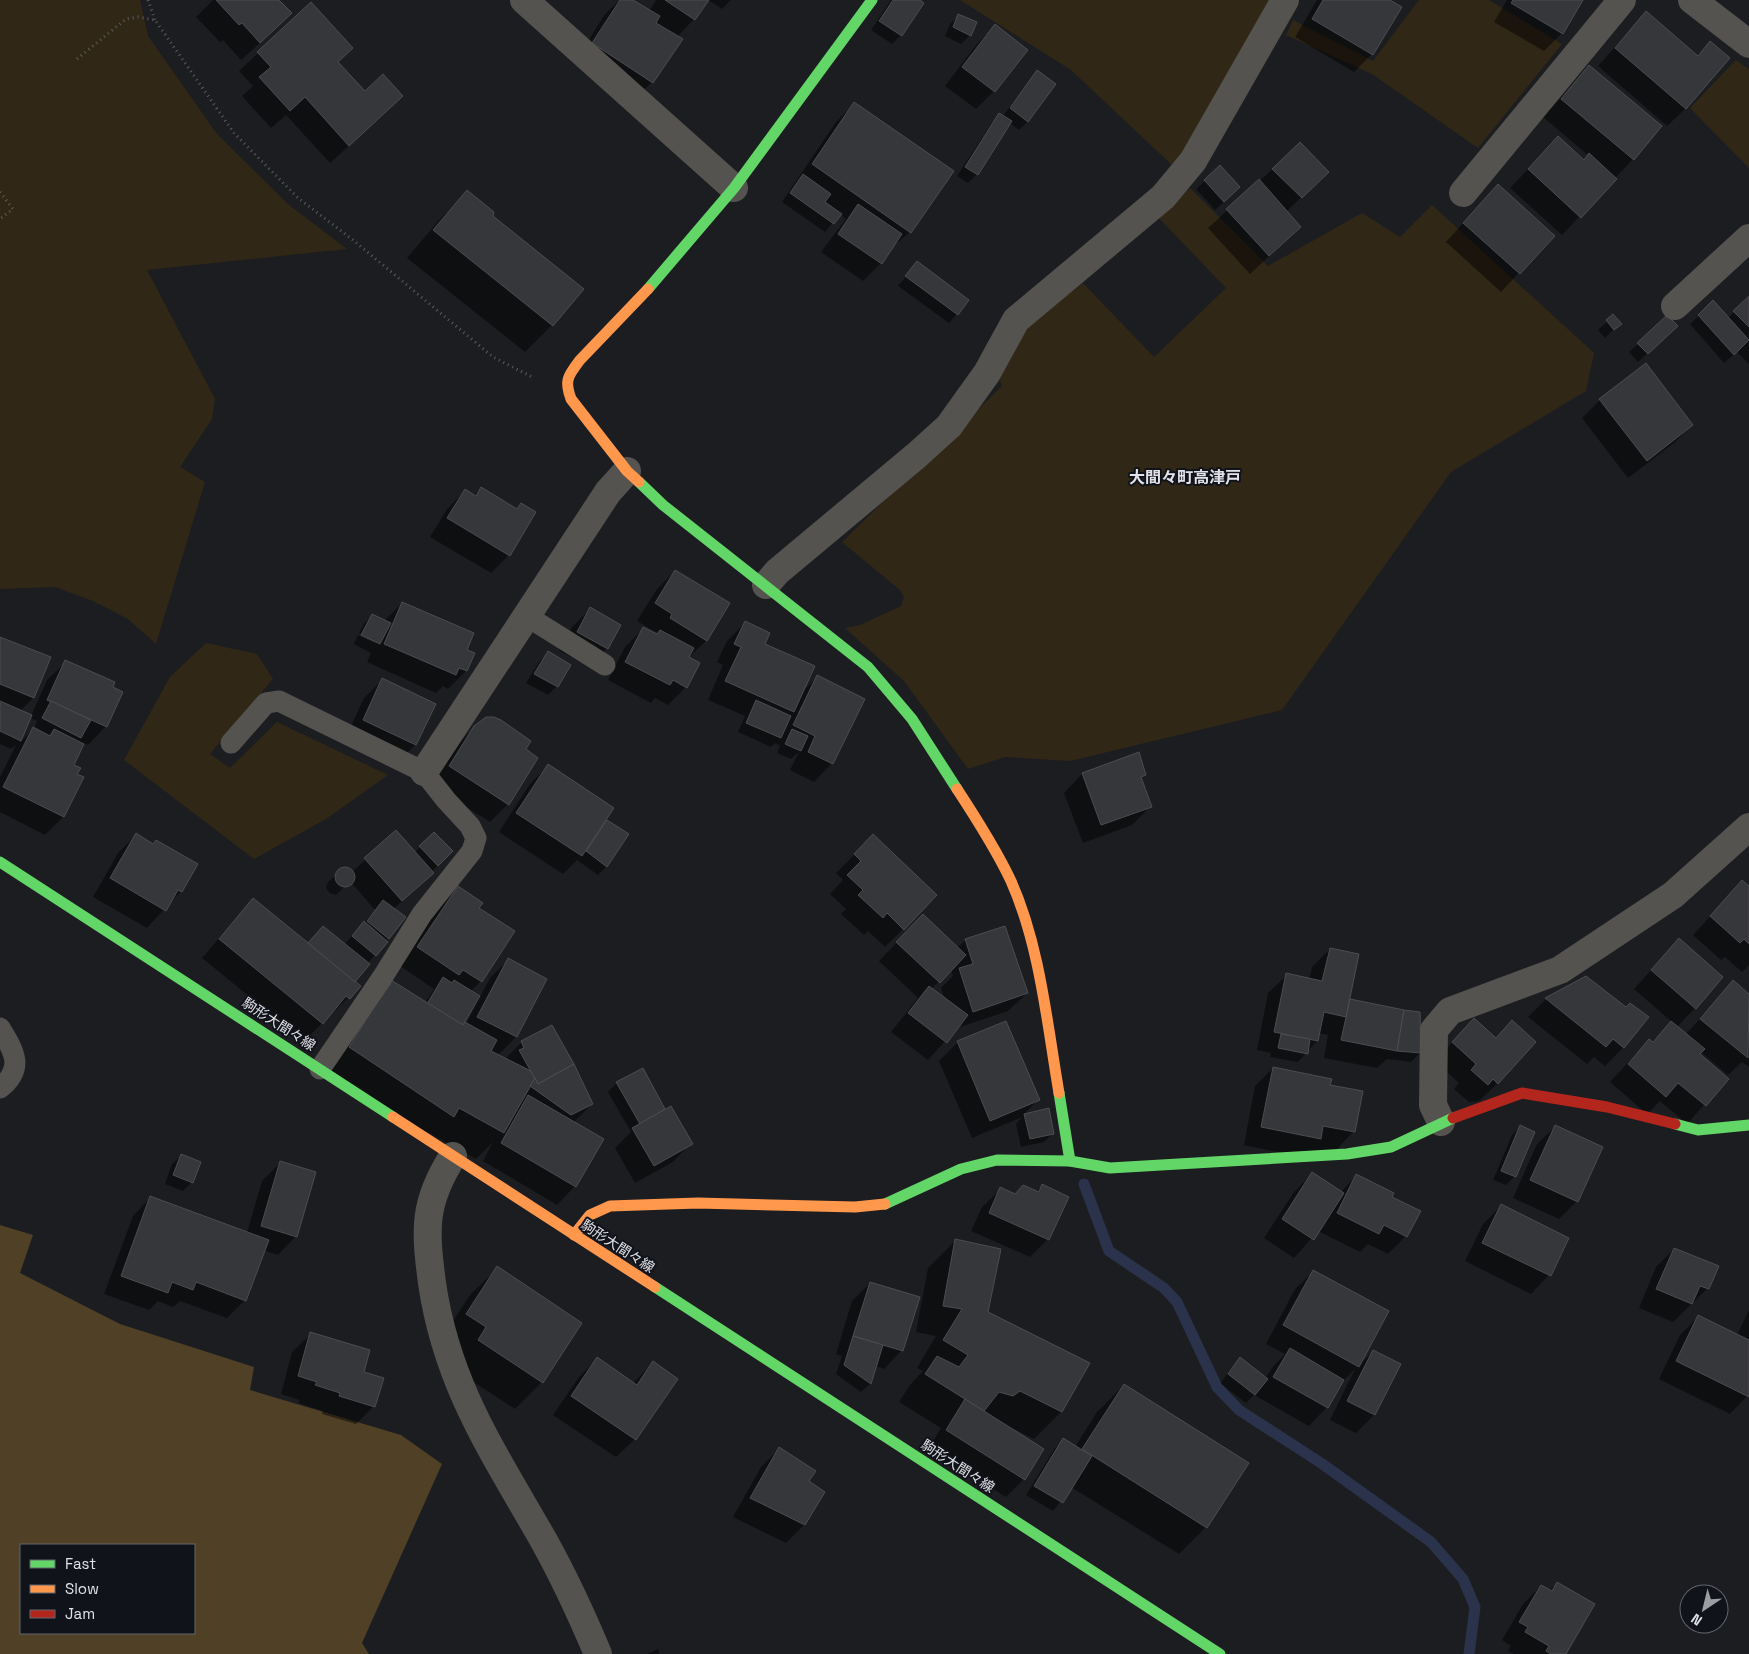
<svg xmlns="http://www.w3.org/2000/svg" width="1749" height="1654" viewBox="0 0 1749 1654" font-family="'Space Grotesk','Noto Sans JP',sans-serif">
<rect width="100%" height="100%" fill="#1c1d21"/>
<g fill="#312717">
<path d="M0,0H140L148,36L217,134L289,205L347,249L147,270L215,399L212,419L180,467L205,482L156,644L128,619L93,601L55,587L0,589Z"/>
<path d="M960,0H1271L1188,145L1173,166L1071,70Z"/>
<path d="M1419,0H1489L1562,44L1478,148L1372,74L1286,35L1293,20L1373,61Z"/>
<path d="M1736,60L1749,69V168L1690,108Z"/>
<path d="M1190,188L1268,266L1362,213L1400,237L1432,205L1594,353L1586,391L1451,472L1282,710L1070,761L1005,757L968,769L904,681L845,628L860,625L901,606L904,597L900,590L842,542L1002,386L998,374L1019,331L1083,283L1154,357L1226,288L1155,214Z"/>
<path d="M206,643L257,654L273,679L210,754L230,768L277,722L388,775L326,819L254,859L124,760L170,677Z"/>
</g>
<path fill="#4f4026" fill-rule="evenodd" d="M0,1225L33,1235L20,1273L120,1324L254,1367L250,1390L401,1435L442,1464L362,1643L369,1654H0ZM21,1545H194V1633H21Z"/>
<g fill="#0007" fill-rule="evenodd">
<path d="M213,0H277L272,32L241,60L223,40L220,42L196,17Z"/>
<path d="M620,0H630L649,11L656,0H707L694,19L677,37L652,82L634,100L575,62L605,14Z"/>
<path d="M708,0H731L722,9Z"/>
<path d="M891,0H917L901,35L892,44L871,30Z"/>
<path d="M1317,0H1388L1400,7L1372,54L1354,72L1295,37Z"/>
<path d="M1507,0H1582L1562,33L1544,51L1494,22Z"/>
<path d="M311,4L337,63L384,114L330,163L286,115L271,128L242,96L253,86L239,71Z"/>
<path d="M1646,13L1697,56L1710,43L1686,108L1667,126L1598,66Z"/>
<path d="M959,16L970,35L961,44L945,36L950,24Z"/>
<path d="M995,26L994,91L976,109L945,86L977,44Z"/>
<path d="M1589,67L1660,126L1633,159L1562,235L1510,188L1558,138L1583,161L1589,156L1543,117Z"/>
<path d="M1037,72L1028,121L1019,130L1010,123L977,174L968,183L957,176L991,124L999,115L1002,117Z"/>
<path d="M854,104L910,232L890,249L881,263L863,281L821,252L846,219L840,214L825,232L782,202L836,122Z"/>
<path d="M1300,144L1327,172L1286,212L1300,227L1250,274L1208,228Z"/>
<path d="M1205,181L1230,196L1215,210L1196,189Z"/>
<path d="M467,192L491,216L552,325L525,352L407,258L440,219Z"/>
<path d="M1480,204L1553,236L1501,292L1446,242Z"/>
<path d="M917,263L957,314L949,323L898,286Z"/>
<path d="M1749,297V364L1737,352L1724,363L1690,324L1699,316L1728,318Z"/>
<path d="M1613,316L1620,323L1605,338L1598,330Z"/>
<path d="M1667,335L1638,362L1629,352L1638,344Z"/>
<path d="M1600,400L1692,425L1674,443L1628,478L1582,418Z"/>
<path d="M482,488L516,509L521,504L509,555L491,573L430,537L447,509L465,491L473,496Z"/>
<path d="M675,571L728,603L706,641L688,658L686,687L668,705L655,698L651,703L608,680L625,647L643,629L656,635L657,633L637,621L657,589Z"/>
<path d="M402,603L465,650L466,671L448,689L443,686L436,693L367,662L371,653L354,644L358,635L375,643V641L359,633L364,624L372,615L384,621Z"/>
<path d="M590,609L607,648L589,667L559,650L572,627Z"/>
<path d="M745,623L802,692L817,677L832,763L814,782L790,770L799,752L791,759L777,753L780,746L775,743L771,747L738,732L745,716L708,700L723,665L717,662L727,641Z"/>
<path d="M0,639L33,698L20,711L31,716L47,680L66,662L112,688L106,726L88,745L84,743L72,765L76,775L63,817L45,835L0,812V777L16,745L11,749L0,744ZM30,718L37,721L35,727L19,743Z"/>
<path d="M548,653L569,665L557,686L548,695L526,683L539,662Z"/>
<path d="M382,680L434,705L415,745L397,763L345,739L364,698Z"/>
<path d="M475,727L524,749L537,759L508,804L490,822L432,785L456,746Z"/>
<path d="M1138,754L1145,774L1140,779L1151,806L1132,825L1083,843L1064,793L1082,774Z"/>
<path d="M548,766L602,825L607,821V866L598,875L577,860L563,874L499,832L530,784Z"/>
<path d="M396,832L414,853L434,833L451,851L414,891L393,909L404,918L354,981L360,986L304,1041L202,958L253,899L308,944L344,945L375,910L350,881L336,895L330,893L326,888L328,882L344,868L352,872Z"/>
<path d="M136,835L152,845L181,891L147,928L93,897L118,853Z"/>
<path d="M873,836L903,929L885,947L868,931L864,935L841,914L846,909L830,894L843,880L836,873Z"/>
<path d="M1742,882L1749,888V965L1742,972L1725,957L1721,960L1693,935Z"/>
<path d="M458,888L478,908L513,931L481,981L470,992L480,997L490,978L508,960L516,1037L497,1056L505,1059L522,1042L552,1026L592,1104L573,1123L575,1186L557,1205L483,1161L493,1142L476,1159L323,1075L364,1009L425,1003L434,989L400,966L440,906ZM473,1006L475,1007L466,1024L460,1028Z"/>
<path d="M905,934L957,948L966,940L1027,993L1008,1011L957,1028L928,1060L891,1032L918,998L879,961ZM951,970L953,976L941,988L945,1000L931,989Z"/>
<path d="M1679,939L1695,1008L1677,1027L1686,1034L1733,982L1749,995V1067L1742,1062L1728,1075L1701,1052L1698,1055L1727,1079L1687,1124L1660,1101L1647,1114L1610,1082L1649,1040L1651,1042L1672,1022L1634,989Z"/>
<path d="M1330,949L1348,1000L1419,1013L1420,1053L1411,1062L1387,1059L1377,1068L1324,1058L1328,1035L1319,1033L1317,1041L1298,1062L1270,1057L1271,1053L1257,1050L1268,993L1287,975L1309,980L1312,967Z"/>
<path d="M1586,977L1626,1009L1647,1017L1623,1048L1605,1066L1594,1057L1587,1064L1528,1017L1546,999Z"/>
<path d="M1456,1038L1498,1083L1479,1101L1469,1102L1454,1089L1459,1083L1435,1061Z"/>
<path d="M958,1042L1038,1100L1023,1115L1048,1110L1053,1133L1044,1142L1021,1147L1016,1124L1022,1117L972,1138L939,1061Z"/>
<path d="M1273,1068L1328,1086L1354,1131L1336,1150L1301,1157L1244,1145L1255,1086Z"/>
<path d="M617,1083L664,1109L659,1113L691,1143L673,1162L635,1183L615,1148L631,1132L608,1092Z"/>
<path d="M1556,1126L1577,1201L1559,1219L1513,1198L1537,1144Z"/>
<path d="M1520,1127L1515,1176L1506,1185L1493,1180L1512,1135Z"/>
<path d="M181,1156L192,1182L183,1191L165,1184L172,1164Z"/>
<path d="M280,1163L296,1236L278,1255L263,1250L245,1300L227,1318L180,1301L173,1307L158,1301L149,1310L104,1294L133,1216L151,1197L247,1233L262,1181Z"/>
<path d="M1313,1173L1341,1192L1356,1176L1390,1198L1406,1236L1388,1254L1368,1244L1360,1252L1318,1231L1294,1258L1264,1238L1294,1192Z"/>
<path d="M1043,1186L1048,1239L1030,1257L971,1231L982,1207L1001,1189L1015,1195L1036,1192Z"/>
<path d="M1501,1206L1567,1238L1549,1275L1531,1294L1465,1261L1483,1224Z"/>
<path d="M955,1241L987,1313L1062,1411L1034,1439L1010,1427L1024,1479L1006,1497L928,1449L941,1428L899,1402L910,1385L923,1371L917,1368L936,1336L916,1332L928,1268Z"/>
<path d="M1674,1249L1708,1288L1673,1322L1639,1308L1656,1267Z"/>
<path d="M498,1268L542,1382L515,1409L452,1368L440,1341L470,1295Z"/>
<path d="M1314,1271L1358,1366L1373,1352L1399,1365L1374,1415L1356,1433L1330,1420L1355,1369L1341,1383L1327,1407L1309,1426L1254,1395L1246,1403L1220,1383L1240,1359L1265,1379L1272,1368L1285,1354L1266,1344L1295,1289Z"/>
<path d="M870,1283L902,1350L884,1369L876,1366L870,1384L861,1392L836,1374L842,1356L836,1354L852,1301Z"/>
<path d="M1749,1310V1394L1730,1414L1659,1379L1680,1335L1698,1317L1737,1335Z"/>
<path d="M311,1334L363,1373L374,1406L356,1424L322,1414L323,1411L298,1403L300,1400L281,1394L292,1352Z"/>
<path d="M597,1359L633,1383L653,1363L676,1379L635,1439L616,1457L553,1415L579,1377Z"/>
<path d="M1124,1385L1206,1527L1179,1554L1071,1487L1053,1511L1026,1495L1055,1448L1064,1440L1075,1447L1097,1412Z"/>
<path d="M779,1449L807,1482L804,1525L786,1543L733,1517L761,1467Z"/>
<path d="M1557,1583L1565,1654H1514L1508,1651L1511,1646L1502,1640L1523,1604L1541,1586L1549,1591Z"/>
<path d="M658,1649L660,1654H647Z"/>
</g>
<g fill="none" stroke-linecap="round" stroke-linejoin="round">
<path stroke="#2b324b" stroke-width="11" d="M1084,1184L1109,1251L1164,1288L1177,1302L1217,1387L1239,1410L1321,1463L1431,1542L1463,1579L1475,1607L1469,1654"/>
</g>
<g fill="#36373b" stroke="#4c4d50">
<path d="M216,0H279L292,13L260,43L242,23L239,25Z"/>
<path d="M620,0H633L660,16L656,23L683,39L653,83L592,43Z"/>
<path d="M665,0H709L695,20Z"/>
<path d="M893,0H920L924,3L902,36L879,21Z"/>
<path d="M1323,0H1390L1402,7L1373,55L1312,19Z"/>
<path d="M1513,0H1583L1563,34L1511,3Z"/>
<path d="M311,2L353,48L338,62L365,91L383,74L403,96L349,146L305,97L290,111L259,77L271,67L257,52Z"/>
<path d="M1646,11L1698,56L1710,41L1730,58L1686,109L1615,48Z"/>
<path d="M958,14L977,22L971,36L953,27Z"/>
<path d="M995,24L1028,50L995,92L962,67Z"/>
<path d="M1589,65L1662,126L1634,160L1561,99Z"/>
<path d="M1037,70L1056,84L1028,122L1010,108Z"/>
<path d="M854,102L954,171L911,233L812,164Z"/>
<path d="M999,113L1012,121L978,175L965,167Z"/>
<path d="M1558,136L1584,160L1589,153L1617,179L1581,218L1528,169Z"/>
<path d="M1300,142L1329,172L1302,198L1272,169Z"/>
<path d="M1220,165L1240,187L1224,202L1204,180Z"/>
<path d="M803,174L831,194L825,202L842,214L834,224L790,193Z"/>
<path d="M1259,179L1301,227L1269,256L1226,209Z"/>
<path d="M1498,184L1555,236L1520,274L1463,223Z"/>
<path d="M467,190L494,212L493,216L584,289L553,326L433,230Z"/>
<path d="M858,204L902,234L882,264L838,234Z"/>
<path d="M917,261L969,300L958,315L905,276Z"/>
<path d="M1749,296V327L1733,311Z"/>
<path d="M1713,300L1749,340L1734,355L1698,315Z"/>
<path d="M1613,314L1622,324L1614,330L1606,320Z"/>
<path d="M1667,315L1678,326L1648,354L1637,343Z"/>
<path d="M1646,363L1693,425L1647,461L1599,399Z"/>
<path d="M481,487L517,509L521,503L536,512L510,556L447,518L465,489L476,496Z"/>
<path d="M675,570L730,603L707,641L670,618L672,614L655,603Z"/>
<path d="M402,602L474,633L467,650L475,653L467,671L459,668L456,675L384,644Z"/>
<path d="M590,607L621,625L608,649L577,632Z"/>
<path d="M372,614L391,623L380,644L361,635Z"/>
<path d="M745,621L770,633L765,644L815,666L794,712L725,681L741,647L734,644Z"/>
<path d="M643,627L657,634L660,630L694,648L689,657L700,663L687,688L673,680L670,685L625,662Z"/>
<path d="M0,637L51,657L34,698L0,684Z"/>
<path d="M548,651L571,665L558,687L534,674Z"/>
<path d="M65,660L115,682L113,687L123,692L107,727L47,700Z"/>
<path d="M817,675L865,699L833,764L808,752L815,736L793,725Z"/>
<path d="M382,678L436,704L416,745L363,720Z"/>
<path d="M756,700L791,716L781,738L746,723Z"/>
<path d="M0,701L32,715L21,741L0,731Z"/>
<path d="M51,701L91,720L81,738L42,718Z"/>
<path d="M486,717H494L501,720L531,741L526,749L538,758L509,805L449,766L474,726Z"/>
<path d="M33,727L50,736L54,729L84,744L74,765L81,768L77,774L84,777L64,817L3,787Z"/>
<path d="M792,729L808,736L801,751L785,744Z"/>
<path d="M1139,752L1146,775L1141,777L1152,807L1101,825L1082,773Z"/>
<path d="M548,764L614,808L582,856L516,813Z"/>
<path d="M607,820L629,834L607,867L586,851Z"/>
<path d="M396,830L434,873L402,901L364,858Z"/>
<path d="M434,832L453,851L438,866L419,846Z"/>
<path d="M136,833L153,844L156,840L198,864L182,892L178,890L166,911L110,878Z"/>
<path d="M873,834L937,895L904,930L887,913L883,918L858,895L863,890L847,875L861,861L854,854Z"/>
<circle cx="345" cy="877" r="10"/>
<path d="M1742,880L1749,886V944L1744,939L1740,943L1710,916Z"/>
<path d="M458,886L483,903L479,908L515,931L482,982L463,970L459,975L417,947Z"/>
<path d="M253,898L361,986L350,999L346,996L323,1024L219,939Z"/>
<path d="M383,900L406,917L389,939L367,921Z"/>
<path d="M923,914L966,955L940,983L896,942Z"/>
<path d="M364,921L388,942L376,956L352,936Z"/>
<path d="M323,926L370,964L355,982L308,943Z"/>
<path d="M1005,926L1028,993L973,1012L959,968L973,964L965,939Z"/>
<path d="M1679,938L1723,977L1696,1009L1651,970Z"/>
<path d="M1330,948L1359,954L1346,1017L1324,1012L1318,1041L1274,1032L1286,973L1322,981Z"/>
<path d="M508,958L547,979L517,1037L477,1017Z"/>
<path d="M1586,976L1626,1007L1630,1003L1649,1017L1624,1048L1613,1039L1606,1047L1545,998Z"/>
<path d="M443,977L452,983L454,980L480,996L463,1025L427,1004Z"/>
<path d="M391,980L463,1025L465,1022L497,1040L491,1051L531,1071L535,1078L504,1133L459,1108L454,1117L349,1047Z"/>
<path d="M1733,980L1749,994L1748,1058L1700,1019Z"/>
<path d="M929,986L968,1015L947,1043L908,1013Z"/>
<path d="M1350,999L1404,1010L1397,1051L1341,1040Z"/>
<path d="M1404,1010L1420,1012L1421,1053L1397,1051Z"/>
<path d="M1474,1018L1496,1038L1512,1020L1536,1042L1498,1084L1493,1079L1488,1085L1471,1070L1476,1064L1452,1042Z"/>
<path d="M1006,1021L1040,1100L990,1121L957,1041Z"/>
<path d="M1671,1021L1705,1049L1700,1054L1729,1079L1706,1106L1678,1083L1666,1097L1628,1064L1649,1039L1653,1042Z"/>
<path d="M552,1025L574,1064L538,1084L519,1050L524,1048L521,1041Z"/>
<path d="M1281,1034L1310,1039L1308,1054L1278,1048Z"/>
<path d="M574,1064L593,1104L571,1115L530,1086L535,1078L538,1084Z"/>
<path d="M1273,1067L1332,1079L1330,1085L1363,1091L1355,1132L1323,1126L1321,1139L1261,1127Z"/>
<path d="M643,1068L665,1109L640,1124L616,1082Z"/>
<path d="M528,1095L604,1139L576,1187L501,1143Z"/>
<path d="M671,1106L693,1144L654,1166L632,1128Z"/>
<path d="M1049,1108L1054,1134L1030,1139L1024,1114Z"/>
<path d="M1520,1125L1535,1132L1516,1177L1501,1171Z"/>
<path d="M1555,1125L1603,1147L1578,1202L1530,1180Z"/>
<path d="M181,1154L201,1162L193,1183L173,1175Z"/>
<path d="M280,1161L316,1172L297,1237L261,1226Z"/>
<path d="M1312,1172L1344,1193L1314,1240L1282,1219Z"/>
<path d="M1356,1174L1394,1193L1392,1197L1421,1211L1407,1237L1384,1225L1379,1234L1337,1213Z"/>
<path d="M1042,1184L1069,1197L1049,1240L989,1213L1000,1187L1015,1194L1023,1185L1039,1192Z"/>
<path d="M150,1196L269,1240L246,1301L196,1282L193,1290L172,1282L168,1293L121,1276Z"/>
<path d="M1501,1204L1569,1238L1551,1276L1482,1243Z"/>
<path d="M955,1239L1001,1249L988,1312L1090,1363L1062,1412L1020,1391L1013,1396L999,1392L984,1411L925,1374L937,1356L959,1367L968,1355L943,1340L962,1309L943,1306Z"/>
<path d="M1674,1248L1719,1266L1709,1289L1700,1286L1692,1304L1656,1289Z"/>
<path d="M497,1266L582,1323L543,1383L478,1340L486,1327L466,1314Z"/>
<path d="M1313,1270L1389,1311L1359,1367L1283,1325Z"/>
<path d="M870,1282L920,1297L903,1351L853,1336Z"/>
<path d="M1698,1315L1749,1340V1397L1676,1361Z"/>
<path d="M310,1332L370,1350L364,1372L384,1378L375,1407L339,1396L340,1393L315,1385L317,1382L298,1376Z"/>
<path d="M853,1336L883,1345L871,1384L844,1365Z"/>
<path d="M1290,1348L1344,1380L1328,1408L1273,1377Z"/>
<path d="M1373,1350L1401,1364L1375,1415L1347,1401Z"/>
<path d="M597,1357L637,1385L653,1361L678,1379L636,1440L571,1396Z"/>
<path d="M1240,1357L1268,1379L1255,1395L1228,1374Z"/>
<path d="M1124,1384L1249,1463L1207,1528L1082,1449Z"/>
<path d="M965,1399L1044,1449L1025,1480L946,1430Z"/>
<path d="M1063,1438L1092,1456L1063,1503L1034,1486Z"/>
<path d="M779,1447L816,1471L809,1481L825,1492L805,1525L750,1498Z"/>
<path d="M1557,1582L1595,1604L1566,1654H1551L1546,1651L1549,1646L1525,1632L1528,1627L1519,1622L1541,1585L1552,1591Z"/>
</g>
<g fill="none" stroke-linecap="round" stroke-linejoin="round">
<g stroke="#5e5d5c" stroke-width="3" stroke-dasharray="1 4" stroke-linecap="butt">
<path d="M148,0L155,20"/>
<path d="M77,59L126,19L138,17L155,20L234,133L298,198L353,240L493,357L534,378"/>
<path d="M0,192L13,209L0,219"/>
</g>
<g stroke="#555350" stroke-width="21">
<path d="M525,615L605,665"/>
<path d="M231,743L266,703L279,701L424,772L446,800L470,826L476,838L472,851L422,914L382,978L320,1069"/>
<path d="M0,1028C14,1051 25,1068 0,1088"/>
</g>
<g stroke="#555350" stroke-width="28">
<path d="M524,0L734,188"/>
<path d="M1692,0L1749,44"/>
<path d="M1463,193L1622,0"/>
<path d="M1675,306L1749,238"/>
<path d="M766,585L777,572L917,455L949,426L987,373L1016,320L1163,197L1193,161L1285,0"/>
<path d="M424,772L608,492L627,471"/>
<path d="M1441,1122L1433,1105L1434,1030L1450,1011L1560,970L1673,895L1749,827"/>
<path d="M453,1156C423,1203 425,1229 432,1283C447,1386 494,1453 544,1541C564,1577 582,1616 598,1654"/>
</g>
<g stroke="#63d668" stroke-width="11">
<path d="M648,289L734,188L872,0"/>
<path d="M639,482L663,505L868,667L912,719L957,789"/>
<path d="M0,862L393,1117"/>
<path d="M1059,1093L1070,1161"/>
<path d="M1675,1124L1698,1130L1749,1125"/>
<path d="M885,1204L961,1169L997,1160L1070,1161L1110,1168L1347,1154L1391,1147L1453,1118"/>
<path d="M655,1287L1220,1654"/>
</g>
<g stroke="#ff974d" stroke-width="11">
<path d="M639,482L627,471L571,399C564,380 568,376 580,360L648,289"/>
<path d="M957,789C976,818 996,849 1011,881C1040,946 1047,1023 1059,1093"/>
<path d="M393,1117L655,1287"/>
<path d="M574,1235L590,1215L610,1206L698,1203L855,1207L885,1204"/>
</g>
<path stroke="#b3261e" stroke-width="11" d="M1453,1118L1522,1093L1607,1107L1675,1124"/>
</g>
<g text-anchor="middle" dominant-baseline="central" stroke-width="4" stroke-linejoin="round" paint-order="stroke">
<g font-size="14" fill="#e2e3e8" stroke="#11131a">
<text transform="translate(279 1024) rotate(33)">駒形大間々線</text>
<text transform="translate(618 1246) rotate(33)">駒形大間々線</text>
<text transform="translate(958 1466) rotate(33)">駒形大間々線</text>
</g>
<g font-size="16" font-weight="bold" fill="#e2e3e8" stroke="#11131a">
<text x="1185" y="477">大間々町高津戸</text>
</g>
</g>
<rect x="20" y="1544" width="175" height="90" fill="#11131a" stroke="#65666c"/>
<rect x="30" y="1560" width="25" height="8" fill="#63d668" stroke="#65666c"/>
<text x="65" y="1569" font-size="15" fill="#e2e3e8">Fast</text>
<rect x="30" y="1585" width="25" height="8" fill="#ff974d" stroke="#65666c"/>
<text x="65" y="1594" font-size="15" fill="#e2e3e8">Slow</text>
<rect x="30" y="1610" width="25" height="8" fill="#b3261e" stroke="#65666c"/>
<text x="65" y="1619" font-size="15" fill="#e2e3e8">Jam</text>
<g transform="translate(1704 1609) rotate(215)"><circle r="24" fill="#11131a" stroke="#65666c"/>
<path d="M0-4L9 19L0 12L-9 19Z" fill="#9d9ea2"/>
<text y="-8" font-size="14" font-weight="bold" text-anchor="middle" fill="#e2e3e8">N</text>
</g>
</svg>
